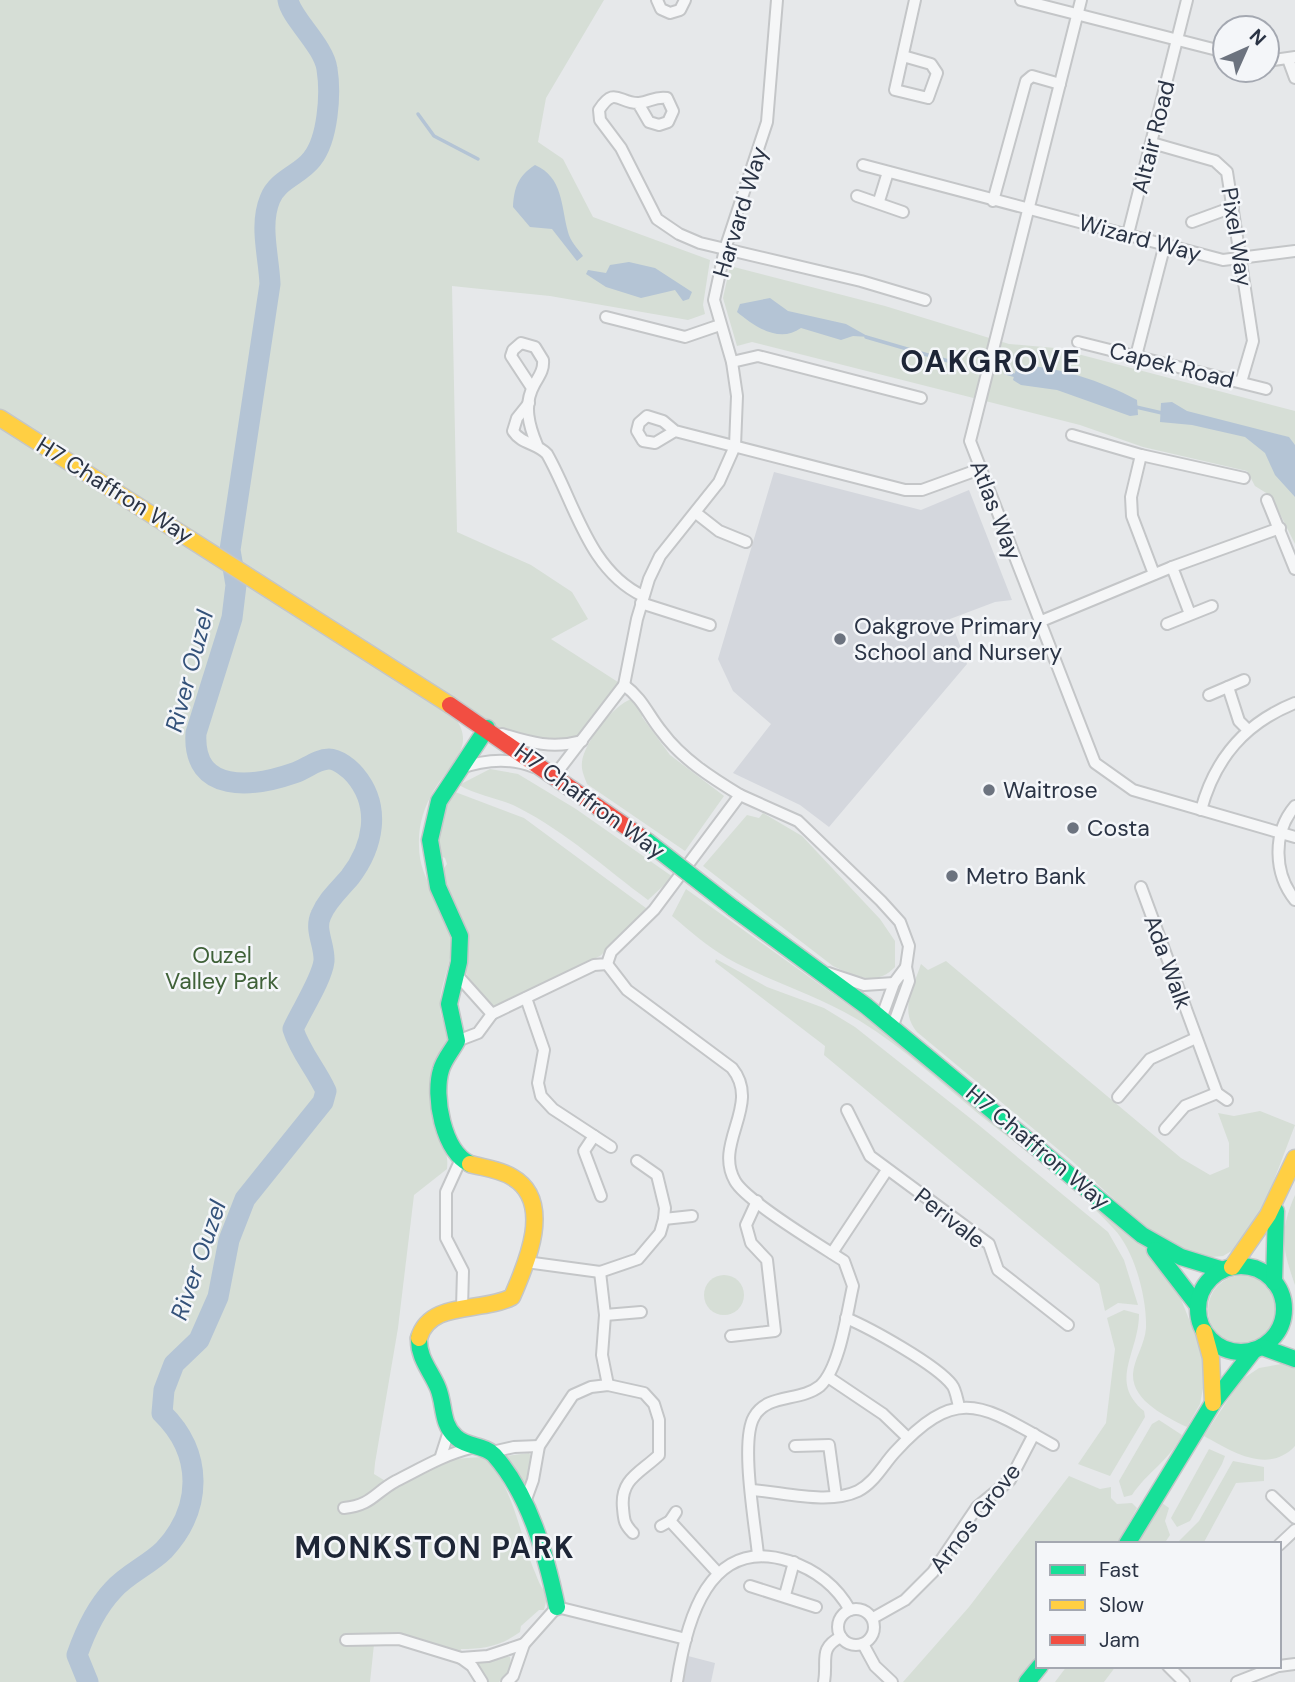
<svg xmlns="http://www.w3.org/2000/svg" width="1295" height="1682" viewBox="0 0 1295 1682" font-family="'DM Sans',sans-serif">
<rect width="100%" height="100%" fill="#e6e8ea"/>
<g fill="#d4d7dd">
<path d="M774,472L921,510L969,490L1012,600L995,602L950,619L967,664L829,827L800,805L733,773L771,724L733,691L718,659Z"/>
<path d="M688,1656L715,1663L711,1682H682Z"/>
</g>
<g fill="#d6ded6">
<path d="M0,0H604L546,98L538,142L563,159L593,217L710,260L703,305L705,314L688,320L550,296L452,286L457,532L531,565L572,592L588,619L551,639L621,684L582,741L540,745L450,712C480,744 451,762 434,790C424,807 418,826 419,846C419,882 446,904 451,935C455,961 438,984 440,1009C441,1022 451,1031 446,1045L449,1046C444,1074 436,1105 439,1133C441,1148 449,1147 447,1169L414,1195L398,1328L375,1463L374,1474L387,1482L357,1509L368,1507L393,1487L437,1463L440,1466L453,1459L482,1457C510,1475 521,1538 534,1570C538,1579 540,1588 548,1594L544,1610H539L521,1626L520,1632C501,1646 484,1649 461,1649L460,1652L407,1635H375L370,1682H0Z"/>
<path d="M730,266L885,306L1009,344L1055,348L1295,411V544L1271,496L1255,486L1247,471L1143,447L1080,425L752,342L737,346L723,298Z"/>
<path d="M632,699L645,713L642,717L670,755L724,796L685,851L587,784C584,776 581,770 582,762C584,743 614,704 632,699Z"/>
<path d="M490,769L518,774L576,809L673,877L648,900C606,869 566,832 519,808C500,798 478,796 459,785Z"/>
<path d="M450,790L524,818L650,911L600,956L494,1006C454,980 449,916 442,871L447,864L445,858L436,854L435,825Z"/>
<path d="M763,813L802,836L880,919L895,941V967C876,987 855,976 833,966L703,866L747,815L759,818Z"/>
<path d="M686,889L896,1039L1135,1235L1171,1274L1200,1347L1205,1378L1200,1404L1187,1427C1167,1417 1132,1401 1133,1374C1134,1359 1145,1344 1146,1328C1147,1299 1135,1251 1114,1229C1079,1190 1023,1149 981,1116C942,1084 904,1048 860,1021C818,995 770,982 727,958C707,946 690,931 672,916Z"/>
<path d="M716,959L767,987L824,1008L855,1027L975,1122L1108,1232L1124,1260L1138,1305L1118,1303L1105,1311L1099,1284L824,1055L825,1046L715,962Z"/>
<path d="M946,961L1181,1158L1210,1175L1229,1167V1143L1218,1113L1234,1116L1260,1111L1295,1125L1263,1209L1242,1245L1223,1256L1200,1258L1158,1239L1071,1160L917,1032C899,1011 913,988 921,964L928,970Z"/>
<path d="M1295,1195V1285C1282,1248 1279,1232 1295,1195Z"/>
<circle cx="1243" cy="1310" r="35"/>
<circle cx="724" cy="1295" r="20"/>
<path d="M1124,1310L1139,1314C1139,1353 1108,1381 1144,1411L1145,1417L1110,1476L1078,1464L1106,1423L1115,1349L1107,1318Z"/>
<path d="M1281,1364L1295,1369V1446C1268,1475 1231,1451 1204,1436L1241,1380L1259,1368Z"/>
<path d="M1159,1420L1182,1435C1169,1461 1147,1472 1132,1495L1124,1497L1119,1481L1152,1424Z"/>
<path d="M1209,1449L1225,1456L1222,1464L1190,1521L1177,1527L1171,1518Z"/>
<path d="M529,1453L534,1461L526,1489L505,1459L506,1456Z"/>
<path d="M1233,1461L1264,1467V1481L1236,1483L1203,1544H1176L1199,1521Z"/>
<path d="M1069,1476L1100,1489L1111,1487V1498L1117,1504L1132,1503L1137,1508L1117,1544H1038V1655L1017,1682H903L969,1607Z"/>
<path d="M1162,1503L1169,1508L1165,1521L1170,1535L1166,1541L1134,1544Z"/>
<path d="M506,1656L510,1657C512,1669 508,1675 499,1682H485L474,1661Z"/>
<path d="M1067,1666H1116L1104,1682H1055Z"/>
</g>
<g fill="#b4c4d5">
<path d="M535,165C563,177 561,206 568,232C570,241 578,249 583,256L577,261L552,229L530,227L513,207C514,188 518,176 535,165Z"/>
<path d="M629,262L655,268L692,292L689,299L683,301L675,290L641,298L606,287L586,274L588,270L606,273L610,265Z"/>
<path d="M770,298L788,311L846,324L869,337L853,336L841,340L801,328C779,344 754,326 737,312L740,304Z"/>
<path d="M1017,365C1057,366 1102,381 1137,400L1138,415L1130,416L1057,390L1021,385L1013,380Z"/>
<path d="M1172,402L1187,411L1289,437L1295,445V497L1275,475L1265,453L1245,437L1192,425L1160,422L1161,403Z"/>
</g>
<g fill="none" stroke-linecap="round" stroke-linejoin="round">
<g stroke="#b4c4d5" stroke-width="3.5">
<path d="M418,114L434,136L478,159"/>
<path d="M866,337L962,365"/>
<path d="M1006,373L1017,376"/>
<path d="M1136,407L1162,413"/>
</g>
<path stroke="#b4c4d5" stroke-width="21" d="M88,1682L77,1655C85,1632 96,1608 113,1590C127,1574 149,1565 164,1550C203,1508 203,1453 162,1413L164,1390L174,1364L199,1340L218,1297L229,1240L245,1199L323,1102L326,1091C316,1069 300,1052 293,1029C301,1011 322,979 324,961C325,945 314,930 321,915C327,900 340,889 350,877C373,847 382,807 355,775C350,769 338,759 329,759C317,759 306,769 294,773C254,787 192,795 196,733L232,618L236,585L230,550L270,284C269,257 259,225 270,199C278,179 300,175 312,159C328,139 331,94 327,69C324,46 291,18 288,0"/>
<defs>
<g id="street">
<path d="M657,0L661,9L670,13L680,10L685,0"/>
<path d="M1021,0L1225,52"/>
<path d="M1081,0L970,441L1095,763L1133,790L1295,837"/>
<path d="M903,56L931,64L937,73L928,98L895,90L915,0"/>
<path d="M1288,59L1295,78"/>
<path d="M1267,61L1295,57"/>
<path d="M638,103L649,122L659,125L668,122L673,111L667,98C655,96 650,102 639,103C619,104 615,85 599,110L600,120L621,148L657,219L679,234L700,243L861,281L925,300"/>
<path d="M1152,143L1215,161L1227,172L1253,341L1241,382"/>
<path d="M863,165L1223,260L1295,251"/>
<path d="M857,196L903,212"/>
<path d="M879,201L888,172"/>
<path d="M993,201L1026,81L1032,76L1060,84"/>
<path d="M1192,222L1233,207"/>
<path d="M1128,234L1187,0"/>
<path d="M606,317L685,337L720,325"/>
<path d="M1078,342L1266,389"/>
<path d="M1136,356L1165,244"/>
<path d="M732,362L758,356L921,398"/>
<path d="M532,388L511,356L513,350L521,343L535,347L543,360C544,370 539,376 534,385C523,405 529,426 537,445"/>
<path d="M529,403L517,418L513,431C521,444 537,443 547,454C575,503 588,570 643,596"/>
<path d="M675,431L663,421L647,416L639,423L637,431L643,441L655,443L675,431L905,490H922L980,469"/>
<path d="M1072,435L1141,455L1244,478"/>
<path d="M1141,455L1131,497L1132,516L1154,574"/>
<path d="M1267,500L1295,569"/>
<path d="M696,513L719,531L746,542"/>
<path d="M641,603L710,625"/>
<path d="M1190,614L1172,567L1280,528"/>
<path d="M1039,622L1172,567"/>
<path d="M1167,624L1212,606"/>
<path d="M1228,687L1239,721L1248,730"/>
<path d="M1209,695L1244,680"/>
<path d="M502,734C531,743 553,749 582,741"/>
<path d="M458,769C483,760 509,757 534,767"/>
<path d="M555,775L624,685L637,619L649,579L660,556L719,482L735,446L737,396L732,362L714,300L725,249L767,122L777,0"/>
<path d="M740,795L798,821L881,901L900,922L909,946L906,967"/>
<path d="M1295,806C1272,833 1274,874 1295,900"/>
<path d="M1201,810C1215,758 1245,723 1295,703"/>
<path d="M1141,887L1217,1093L1227,1100"/>
<path d="M607,964L627,990L732,1068C762,1105 713,1143 735,1181C746,1201 821,1246 844,1261L853,1286C847,1312 840,1368 820,1386C800,1402 767,1393 754,1417C740,1441 755,1524 758,1555"/>
<path d="M828,973L864,985L894,983"/>
<path d="M458,976L492,1014L594,965L607,964L611,952L654,910L740,795C712,778 682,759 662,732C648,715 643,699 624,685"/>
<path d="M526,998L544,1050L538,1083L541,1096L553,1109L611,1147"/>
<path d="M881,1019L894,983L906,967L909,981L892,1028"/>
<path d="M457,1041L478,1033L492,1014"/>
<path d="M1118,1097L1150,1059L1196,1038"/>
<path d="M847,1110L870,1156L989,1244L998,1270L1068,1325"/>
<path d="M1165,1129L1185,1106L1217,1093"/>
<path d="M594,1136L584,1151L601,1196"/>
<path d="M461,1159L446,1192V1238L463,1271L462,1308"/>
<path d="M664,1219L692,1216"/>
<path d="M832,1253L887,1170"/>
<path d="M526,1262L600,1272L638,1259L660,1233L664,1219L665,1208L657,1175L637,1161"/>
<path d="M600,1272L605,1315L602,1355L608,1385"/>
<path d="M605,1315L641,1312"/>
<path d="M846,1318C870,1328 937,1365 952,1385C956,1390 957,1400 959,1406"/>
<path d="M731,1336L775,1331L767,1260L751,1243L746,1225L757,1201"/>
<path d="M828,1377L883,1414L908,1438"/>
<path d="M795,1446L829,1445L836,1496"/>
<path d="M492,1452L514,1447L539,1446"/>
<path d="M441,1456L449,1431"/>
<path d="M752,1490C783,1492 829,1505 858,1491C874,1483 883,1465 895,1452C958,1383 983,1406 1053,1445"/>
<path d="M1272,1496L1295,1518"/>
<path d="M525,1502L533,1480L539,1446L573,1395L591,1387L608,1385L644,1393L654,1404L659,1420V1455C640,1473 620,1479 623,1508C624,1520 624,1524 633,1533"/>
<path d="M344,1508C372,1505 374,1493 396,1481C422,1468 443,1455 471,1448"/>
<path d="M670,1521L718,1573"/>
<path d="M661,1526L670,1521L676,1512"/>
<path d="M1279,1545L1295,1530"/>
<path d="M750,1586L816,1607"/>
<path d="M785,1595L794,1562"/>
<circle cx="856" cy="1627" r="18"/>
<path d="M873,1618L905,1600L933,1572L977,1507L1010,1480L1034,1434"/>
<path d="M346,1640L399,1639L461,1658L488,1656L524,1644"/>
<path d="M863,1644L875,1666L892,1682"/>
<path d="M461,1658L472,1666L482,1682"/>
<path d="M1168,1666L1184,1682"/>
<path d="M1279,1666L1295,1664"/>
<path d="M507,1682L513,1676L524,1644L557,1607L686,1639"/>
<path d="M677,1682C686,1622 708,1535 789,1561C816,1570 836,1585 850,1610"/>
<path d="M824,1682C828,1661 818,1648 841,1637"/>
<path d="M1237,1682L1278,1666"/>
</g>
<g id="fast">
<path d="M733,908L866,1006L1142,1235L1181,1257L1223,1270"/>
<path d="M470,1164C443,1151 433,1096 441,1070C444,1059 452,1051 457,1041L449,1004L459,962L460,936L438,887L430,840L439,801L487,728"/>
<path d="M1155,1250L1198,1306"/>
<circle cx="1241" cy="1309" r="43"/>
<path d="M1274,1282L1276,1211"/>
<path d="M419,1338C418,1358 431,1371 438,1388C445,1405 441,1424 456,1437C466,1447 485,1445 494,1455C530,1496 546,1555 557,1607"/>
<path d="M1262,1347L1295,1359"/>
<path d="M1127,1544L1213,1403L1254,1350"/>
<path d="M1027,1682L1040,1666"/>
</g>
<g id="slow">
<path d="M0,418L450,705"/>
<path d="M1232,1267L1268,1215L1295,1158"/>
<path d="M1204,1332L1211,1358L1213,1403"/>
<path d="M419,1338C430,1300 481,1313 512,1297C527,1263 554,1201 512,1177C499,1169 484,1168 470,1164"/>
</g>
<path id="jam" d="M450,705L647,841"/>
</defs>
<use href="#street" stroke="#c4c6c8" stroke-width="14"/>
<use href="#fast" stroke="#c4c6c8" stroke-width="19"/>
<use href="#slow" stroke="#c4c6c8" stroke-width="19"/>
<use href="#jam" stroke="#c4c6c8" stroke-width="19"/>
<use href="#street" stroke="#f5f6f7" stroke-width="10"/>
<use href="#fast" stroke="#16e098" stroke-width="16"/>
<use href="#slow" stroke="#ffcf43" stroke-width="16"/>
<use href="#jam" stroke="#f24e42" stroke-width="16"/>
<defs>
<path id="fast-bridge" d="M647,841L733,908"/>
</defs>
<use href="#fast-bridge" stroke="#c4c6c8" stroke-width="19" stroke-linecap="butt"/>
<use href="#fast-bridge" stroke="#16e098" stroke-width="16"/>
</g>
<g fill="#6c737f" stroke="#f4f6f9" stroke-width="2.5">
<circle cx="840" cy="639" r="7"/>
<circle cx="989" cy="790" r="7"/>
<circle cx="1073" cy="828" r="7"/>
<circle cx="952" cy="876" r="7"/>
</g>
<g text-anchor="middle" dominant-baseline="central" stroke-width="5" stroke-linejoin="round" paint-order="stroke">
<g font-size="23" fill="#2b3445" stroke="#f4f6f9">
<text transform="translate(1153 137) rotate(-76)">Altair Road</text>
<text transform="translate(740 212) rotate(-73)">Harvard Way</text>
<text transform="translate(1237 237) rotate(81)">Pixel Way</text>
<text transform="translate(1140 238) rotate(15)">Wizard Way</text>
<text transform="translate(1172 365) rotate(14)">Capek Road</text>
<text transform="translate(115 490) rotate(32)">H7 Chaffron Way</text>
<text transform="translate(996 510) rotate(69)">Atlas Way</text>
<text transform="translate(590 801) rotate(36)">H7 Chaffron Way</text>
<text transform="translate(1168 962) rotate(70)">Ada Walk</text>
<text transform="translate(1038 1147) rotate(40)">H7 Chaffron Way</text>
<text transform="translate(950 1218) rotate(38)">Perivale</text>
<text transform="translate(975 1518) rotate(-52)">Arnos Grove</text>
</g>
<g font-size="23" fill="#2b3445" stroke="#f4f6f9" text-anchor="start">
<text x="854" y="626">Oakgrove Primary<tspan x="854" dy="26">School and Nursery</tspan></text>
<text x="1003" y="790">Waitrose</text>
<text x="1087" y="828">Costa</text>
<text x="966" y="876">Metro Bank</text>
</g>
<g font-size="23" fill="#3f6138" stroke="#f4f6f9">
<text x="222" y="955">Ouzel<tspan x="222" dy="26">Valley Park</tspan></text>
</g>
<g font-size="24" font-style="italic" fill="#34527a" stroke="#f4f6f9">
<text transform="translate(189 671) rotate(-75)">River Ouzel</text>
<text transform="translate(198 1260) rotate(-71)">River Ouzel</text>
</g>
<g font-size="30" font-weight="bold" letter-spacing="2" fill="#1d2536" stroke="#f4f6f9">
<text x="991" y="361">OAKGROVE</text>
<text x="435" y="1547">MONKSTON PARK</text>
</g>
</g>
<rect x="1036" y="1542" width="245" height="126" fill="#f4f6f9" stroke="#a4a8b1" stroke-width="2"/>
<rect x="1050" y="1565" width="35" height="10" fill="#16e098" stroke="#a4a8b1" stroke-width="2"/>
<text x="1099" y="1577" font-size="21" fill="#2b3445">Fast</text>
<rect x="1050" y="1600" width="35" height="10" fill="#ffcf43" stroke="#a4a8b1" stroke-width="2"/>
<text x="1099" y="1612" font-size="21" fill="#2b3445">Slow</text>
<rect x="1050" y="1635" width="35" height="10" fill="#f24e42" stroke="#a4a8b1" stroke-width="2"/>
<text x="1099" y="1647" font-size="21" fill="#2b3445">Jam</text>
<g transform="translate(1246 49) rotate(45)"><circle r="33" fill="#f4f6f9" stroke="#a4a8b1" stroke-width="2"/>
<path d="M0-5L12 26L0 18L-12 26Z" fill="#6c737f"/>
<text y="-10" font-size="19" font-weight="bold" text-anchor="middle" fill="#2b3445">N</text>
</g>
</svg>
